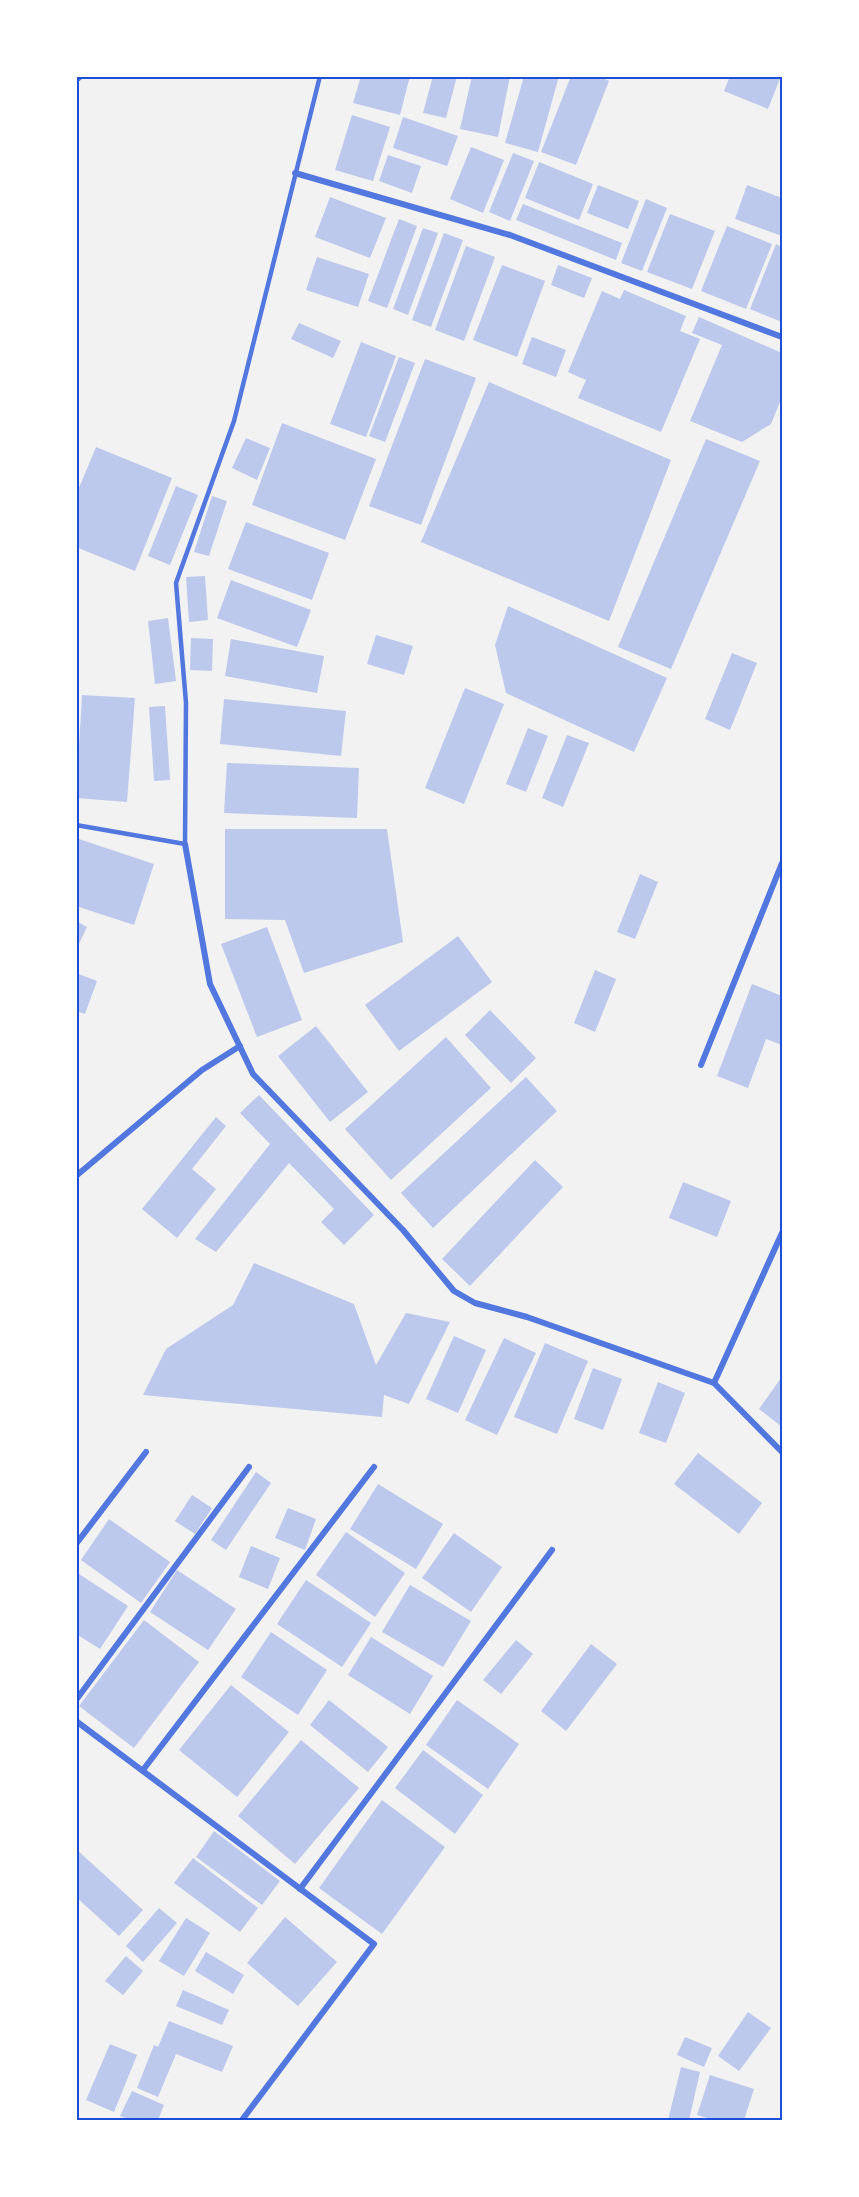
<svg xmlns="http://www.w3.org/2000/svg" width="859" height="2197" viewBox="0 0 859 2197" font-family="'Public Sans',sans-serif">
<rect width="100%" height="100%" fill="#f2f2f2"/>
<g fill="#bdc9ec">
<path d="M361,76H410L400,115L353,103Z"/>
<path d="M433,76H457L446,118L423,113Z"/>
<path d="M472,76H510L498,137L460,129Z"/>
<path d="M524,76H559L538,152L505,143Z"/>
<path d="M571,76H599L609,81L576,165L541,152Z"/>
<path d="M730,76H781L768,109L724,91Z"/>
<path d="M352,115L390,127L373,181L335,170Z"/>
<path d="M403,117L458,136L447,166L393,148Z"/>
<path d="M471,147L504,160L483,213L450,199Z"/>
<path d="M513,153L534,161L510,221L489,212Z"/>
<path d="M388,155L421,166L412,193L379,181Z"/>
<path d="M539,162L593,184L579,220L525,198Z"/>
<path d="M598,185L639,201L628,229L587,213Z"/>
<path d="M747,185L782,198V236L735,219Z"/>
<path d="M330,197L386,218L370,258L315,237Z"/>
<path d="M646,199L667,208L642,271L621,263Z"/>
<path d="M523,204L622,243L616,260L516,220Z"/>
<path d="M670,214L715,231L692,289L647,272Z"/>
<path d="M399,219L417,226L387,308L368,301Z"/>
<path d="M727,226L772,244L746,309L701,291Z"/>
<path d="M423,228L438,233L408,315L393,309Z"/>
<path d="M444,233L463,240L431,327L412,320Z"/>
<path d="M776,244L782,247V322L750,309Z"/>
<path d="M466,246L495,257L464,341L435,330Z"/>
<path d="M317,257L369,274L358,307L306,290Z"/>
<path d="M502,265L545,281L517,357L473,340Z"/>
<path d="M558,265L592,278L584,298L551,285Z"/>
<path d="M624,290L686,316L680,331L700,339L661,432L578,398L586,380L568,372L602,291L620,299Z"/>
<path d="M699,317L782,353V397L771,424L742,442L690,421L722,345L692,333Z"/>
<path d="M299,323L341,341L333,358L291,339Z"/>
<path d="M532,337L566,350L556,377L522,364Z"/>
<path d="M361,342L396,356L366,437L330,424Z"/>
<path d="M399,357L415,363L385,442L369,436Z"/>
<path d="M425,359L476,378L421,525L369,506Z"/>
<path d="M489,382L671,460L609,621L421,542Z"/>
<path d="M282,423L376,459L345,540L252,505Z"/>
<path d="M246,438L270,448L257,480L232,468Z"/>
<path d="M706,439L760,461L671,669L618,647Z"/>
<path d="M96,447L172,478L135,571L76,547V495Z"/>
<path d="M176,486L198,495L170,565L148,556Z"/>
<path d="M212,496L227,501L209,556L194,552Z"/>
<path d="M246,522L329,553L312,600L228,569Z"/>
<path d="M205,576L208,620L189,622L186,577Z"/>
<path d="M231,580L311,610L297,647L217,618Z"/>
<path d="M508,606L667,678L634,752L506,693L495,645Z"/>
<path d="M168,618L176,681L155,684L148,621Z"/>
<path d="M376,635L413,646L404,675L367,664Z"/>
<path d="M191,638L213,639L212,671L190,670Z"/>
<path d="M231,639L324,656L317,693L225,676Z"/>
<path d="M732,653L757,663L730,730L705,719Z"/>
<path d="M465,688L504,704L464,804L425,788Z"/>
<path d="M82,695L135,698L127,802L76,798Z"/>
<path d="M224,699L346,711L341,756L220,744Z"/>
<path d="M165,706L170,780L154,781L149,707Z"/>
<path d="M528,728L548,736L526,792L506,784Z"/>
<path d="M567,735L589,743L563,807L542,798Z"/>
<path d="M227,763L359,768L357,818L224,813Z"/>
<path d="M225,829H387L403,942L304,973L285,920L225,919Z"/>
<path d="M76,838L154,864L134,925L76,906Z"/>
<path d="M640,874L658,882L635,939L617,932Z"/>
<path d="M76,921L87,927L76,950Z"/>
<path d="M267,927L302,1020L257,1037L221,944Z"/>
<path d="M458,936L492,982L399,1051L365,1005Z"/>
<path d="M595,970L616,979L595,1032L574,1023Z"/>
<path d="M76,973L97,981L85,1014L76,1011Z"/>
<path d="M752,984L782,996V1045L766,1039L748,1088L717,1076Z"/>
<path d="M490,1010L536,1058L511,1083L465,1035Z"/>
<path d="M316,1026L368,1092L330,1122L278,1056Z"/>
<path d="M446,1037L491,1088L391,1180L345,1129Z"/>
<path d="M526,1077L557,1111L433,1228L401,1193Z"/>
<path d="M259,1095L374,1215L344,1245L321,1222L334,1209L289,1163L216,1252L195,1239L270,1144L240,1113Z"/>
<path d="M216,1117L226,1126L192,1169L216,1189L177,1238L142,1209Z"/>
<path d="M535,1160L563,1187L470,1286L442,1259Z"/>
<path d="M683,1182L731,1201L717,1237L669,1218Z"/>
<path d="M254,1263L354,1304L376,1365L406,1313L450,1322L409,1404L384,1395L382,1417L143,1395L166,1349L233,1305Z"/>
<path d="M454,1336L486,1350L458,1413L426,1399Z"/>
<path d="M504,1338L536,1353L497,1435L465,1420Z"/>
<path d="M545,1343L588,1361L557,1434L514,1417Z"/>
<path d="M593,1368L622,1379L603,1430L574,1419Z"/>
<path d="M781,1378L782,1379V1427L759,1409Z"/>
<path d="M658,1382L685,1393L666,1443L639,1433Z"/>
<path d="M698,1453L762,1503L739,1534L674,1484Z"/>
<path d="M256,1472L271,1483L226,1550L211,1540Z"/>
<path d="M378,1484L443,1524L416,1569L350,1529Z"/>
<path d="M192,1495L212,1508L195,1534L175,1521Z"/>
<path d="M288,1508L316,1519L305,1550L275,1538Z"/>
<path d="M109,1519L170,1562L141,1603L81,1560Z"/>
<path d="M346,1532L405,1573L375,1617L316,1575Z"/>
<path d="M454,1533L502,1567L471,1612L422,1578Z"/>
<path d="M251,1546L280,1558L268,1589L239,1577Z"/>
<path d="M177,1570L236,1609L208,1650L150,1612Z"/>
<path d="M76,1572L128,1606L100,1649L76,1634Z"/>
<path d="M306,1580L371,1623L342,1667L277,1624Z"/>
<path d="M410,1585L471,1621L443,1667L382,1632Z"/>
<path d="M144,1620L199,1662L134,1748L79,1706Z"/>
<path d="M271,1632L327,1670L298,1715L241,1677Z"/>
<path d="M371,1637L433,1676L410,1714L348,1675Z"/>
<path d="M516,1640L533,1654L501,1694L483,1680Z"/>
<path d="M591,1644L617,1664L566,1731L541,1711Z"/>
<path d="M231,1685L289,1732L237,1797L179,1750Z"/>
<path d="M329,1700L388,1747L368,1772L310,1725Z"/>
<path d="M457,1700L519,1744L488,1789L426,1745Z"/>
<path d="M301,1740L359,1788L295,1864L238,1816Z"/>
<path d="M423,1750L483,1795L455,1834L395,1788Z"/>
<path d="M382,1800L445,1847L382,1934L319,1888Z"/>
<path d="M214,1831L280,1881L262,1905L196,1857Z"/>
<path d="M76,1849L143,1910L119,1936L76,1897Z"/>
<path d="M193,1858L258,1908L240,1932L174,1883Z"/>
<path d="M159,1908L177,1923L143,1962L126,1946Z"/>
<path d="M285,1917L337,1962L298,2006L247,1963Z"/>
<path d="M186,1918L210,1933L184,1976L159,1961Z"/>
<path d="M206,1952L244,1975L233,1994L195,1971Z"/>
<path d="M126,1956L143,1971L123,1995L105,1981Z"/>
<path d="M183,1990L229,2010L222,2025L176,2006Z"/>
<path d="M748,2012L771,2028L739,2071L718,2056Z"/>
<path d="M169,2021L233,2046L222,2072L176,2054L158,2097L137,2088L154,2045L158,2047Z"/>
<path d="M685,2037L712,2048L704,2067L677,2055Z"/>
<path d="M110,2044L137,2055L114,2112L86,2100Z"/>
<path d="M681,2067L700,2072L689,2120H668Z"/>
<path d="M710,2075L754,2089L744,2120H714L697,2115Z"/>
<path d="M132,2091L164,2105L158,2120H130L120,2116Z"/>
</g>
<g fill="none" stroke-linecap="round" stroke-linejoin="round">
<path stroke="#5277de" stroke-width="4.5" d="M76,825L185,844L186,703L176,583L234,421L320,76"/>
<g stroke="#5277de" stroke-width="6">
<path d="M76,80L81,76"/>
<path d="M295,173L510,235L782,337"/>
<path d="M185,844L210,984L253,1074L403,1230L454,1291L475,1303L527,1317L714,1383"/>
<path d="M701,1065L782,863"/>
<path d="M76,1176L202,1070L240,1046"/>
<path d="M782,1233L714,1383L782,1452"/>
<path d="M76,1544L146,1452"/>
<path d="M76,1700L249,1467"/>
<path d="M76,1721L374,1944L242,2120"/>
<path d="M143,1770L374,1467"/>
<path d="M300,1889L552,1550"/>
</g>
</g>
<rect width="859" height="2197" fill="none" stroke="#ffffff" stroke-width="156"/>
<rect x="78" y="78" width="703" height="2041" fill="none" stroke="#1d4ed8" stroke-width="2"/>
</svg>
